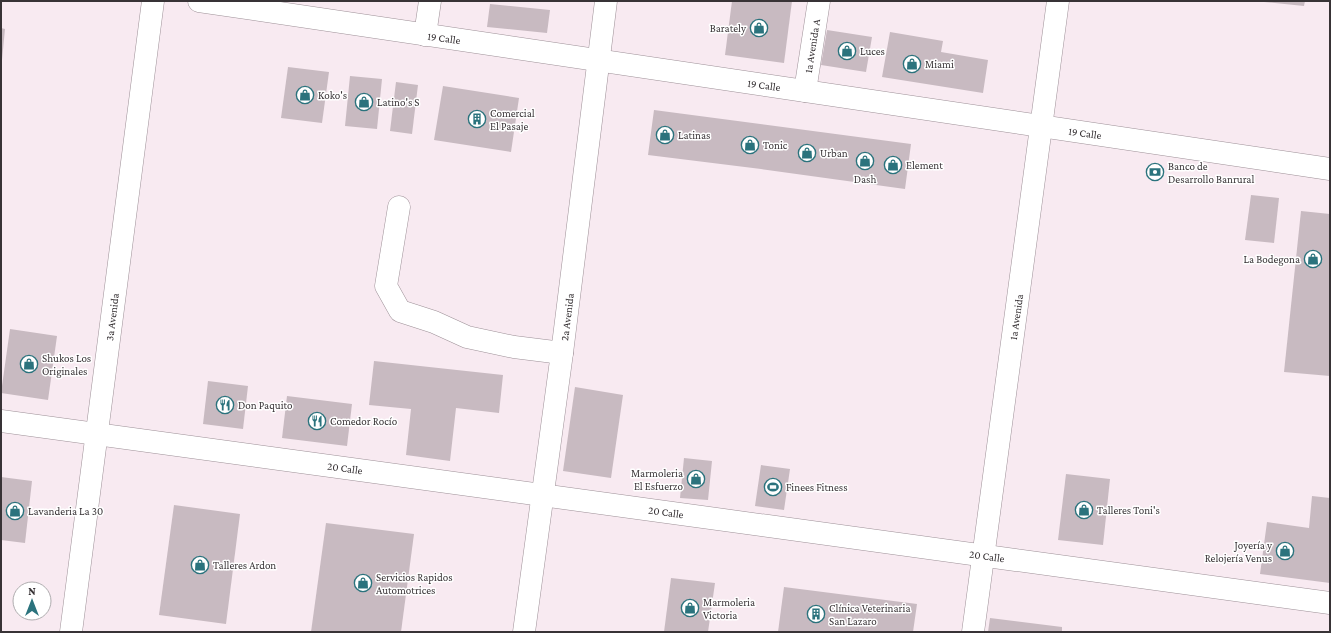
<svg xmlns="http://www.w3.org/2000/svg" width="1331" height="633" viewBox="0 0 1331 633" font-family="'Crimson Pro',serif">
<rect width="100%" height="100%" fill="#f8eaf1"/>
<g fill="#c8bac1">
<path d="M732,1H792L784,63L725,55Z"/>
<path d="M1264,1H1305L1304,6L1264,2Z"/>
<path d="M490,4L550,10L547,33L487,27Z"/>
<path d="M1,28L5,29L2,60H1Z"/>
<path d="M827,30L872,37L866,72L821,65Z"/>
<path d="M890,32L943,41L941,52L988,60L983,93L882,77Z"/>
<path d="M288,67L329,72L322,123L281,118Z"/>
<path d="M350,76L382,79L377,129L345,126Z"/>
<path d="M396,82L418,85L412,134L390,131Z"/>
<path d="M443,86L519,98L511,152L434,140Z"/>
<path d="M654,110L911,144L905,189L761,169L648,155Z"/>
<path d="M1251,195L1279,198L1274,243L1245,240Z"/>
<path d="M1301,211L1330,214V376L1284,372Z"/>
<path d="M10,329L57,336L48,400L1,393Z"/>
<path d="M374,361L503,375L499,413L456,408L450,461L406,455L411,409L369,405Z"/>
<path d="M208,381L248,386L243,429L203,424Z"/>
<path d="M575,387L623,395L611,478L563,471Z"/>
<path d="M287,396L352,404L347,446L282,438Z"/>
<path d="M684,458L712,461L708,500L680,498Z"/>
<path d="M761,465L790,469L784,510L755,506Z"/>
<path d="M1066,474L1110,479L1103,545L1058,540Z"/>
<path d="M1,477L32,481L25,543L1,540Z"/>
<path d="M1312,496L1330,498V583L1260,574L1267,522L1309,528Z"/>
<path d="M174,505L240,514L226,624L159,615Z"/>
<path d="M326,523L414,534L401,632H311Z"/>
<path d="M671,578L715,583L708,632H664Z"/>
<path d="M784,587L917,604L913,632H778Z"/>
<path d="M990,618L1062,627V632H988Z"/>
</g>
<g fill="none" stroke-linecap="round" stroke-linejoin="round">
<defs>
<g id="minor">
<path d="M425,35L430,1"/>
<path d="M805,91L819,1"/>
<path d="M399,207L386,286L400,311L434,322L467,337L514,347L562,353"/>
<path d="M71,632L153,1"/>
<path d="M524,632L562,353L606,1"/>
<path d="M973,632L1058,1"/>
</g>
<g id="major">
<path d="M199,1L1330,169"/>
<path d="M1,421L1330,603"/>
</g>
</defs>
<use href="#minor" stroke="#9d9097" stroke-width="23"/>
<use href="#major" stroke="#9d9097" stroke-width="23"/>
<use href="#minor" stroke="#fff" stroke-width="22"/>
<use href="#major" stroke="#fff" stroke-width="22"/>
</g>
<defs>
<symbol id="shop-ring" viewBox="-11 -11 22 22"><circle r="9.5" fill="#fff" stroke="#2b737d" stroke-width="1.5"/><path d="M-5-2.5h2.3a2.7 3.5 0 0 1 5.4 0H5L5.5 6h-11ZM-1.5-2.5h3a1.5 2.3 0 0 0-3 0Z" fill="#2b737d"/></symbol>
<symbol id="building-ring" viewBox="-11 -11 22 22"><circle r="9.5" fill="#fff" stroke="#2b737d" stroke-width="1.5"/><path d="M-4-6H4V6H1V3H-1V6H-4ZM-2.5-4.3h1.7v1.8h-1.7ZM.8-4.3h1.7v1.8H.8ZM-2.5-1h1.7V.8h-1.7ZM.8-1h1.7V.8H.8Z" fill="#2b737d"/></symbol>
<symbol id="bank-ring" viewBox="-11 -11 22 22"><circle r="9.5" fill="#fff" stroke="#2b737d" stroke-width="1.5"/><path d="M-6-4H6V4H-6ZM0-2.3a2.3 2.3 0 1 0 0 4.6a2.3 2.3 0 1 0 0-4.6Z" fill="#2b737d"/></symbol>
<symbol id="restaurant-ring" viewBox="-11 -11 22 22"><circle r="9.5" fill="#fff" stroke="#2b737d" stroke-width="1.5"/><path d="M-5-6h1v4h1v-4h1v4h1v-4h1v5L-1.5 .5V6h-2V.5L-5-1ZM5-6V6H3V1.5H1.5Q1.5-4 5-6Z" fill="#2b737d"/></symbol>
<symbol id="stadium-ring" viewBox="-11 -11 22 22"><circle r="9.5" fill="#fff" stroke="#2b737d" stroke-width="1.5"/><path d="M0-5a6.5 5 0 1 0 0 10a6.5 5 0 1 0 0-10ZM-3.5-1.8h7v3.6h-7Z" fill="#2b737d"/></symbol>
</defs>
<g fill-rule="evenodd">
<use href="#shop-ring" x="749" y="18" width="20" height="20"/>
<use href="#shop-ring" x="837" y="41" width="20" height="20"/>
<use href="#shop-ring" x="902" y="54" width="20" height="20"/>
<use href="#shop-ring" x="295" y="85" width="20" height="20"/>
<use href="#shop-ring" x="354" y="92" width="20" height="20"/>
<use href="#building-ring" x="467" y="109" width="20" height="20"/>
<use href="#shop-ring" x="655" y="125" width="20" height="20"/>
<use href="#shop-ring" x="740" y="135" width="20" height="20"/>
<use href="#shop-ring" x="797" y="143" width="20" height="20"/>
<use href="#shop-ring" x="855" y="151" width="20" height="20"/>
<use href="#shop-ring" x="883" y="155" width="20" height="20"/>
<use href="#bank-ring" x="1145" y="162" width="20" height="20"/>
<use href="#shop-ring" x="1303" y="249" width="20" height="20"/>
<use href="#shop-ring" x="19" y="354" width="20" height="20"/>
<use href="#restaurant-ring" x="215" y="395" width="20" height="20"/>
<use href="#restaurant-ring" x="307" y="411" width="20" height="20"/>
<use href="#shop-ring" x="686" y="469" width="20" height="20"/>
<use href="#stadium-ring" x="763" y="477" width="20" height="20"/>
<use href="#shop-ring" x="1074" y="500" width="20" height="20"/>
<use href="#shop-ring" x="5" y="501" width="20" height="20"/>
<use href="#shop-ring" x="1275" y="541" width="20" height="20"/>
<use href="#shop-ring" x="190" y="555" width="20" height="20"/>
<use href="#shop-ring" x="353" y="573" width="20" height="20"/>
<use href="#shop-ring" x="680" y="598" width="20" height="20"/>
<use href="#building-ring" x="806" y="604" width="20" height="20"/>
</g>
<g text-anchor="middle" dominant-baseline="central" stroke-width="3" stroke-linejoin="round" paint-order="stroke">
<g font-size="11" fill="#383336" stroke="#fff" text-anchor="start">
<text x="746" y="28" text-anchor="end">Barately</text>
<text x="860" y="51">Luces</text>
<text x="925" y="64">Miami</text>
<text x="318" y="95">Koko's</text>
<text x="377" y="102">Latino's S</text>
<text x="490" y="113">Comercial<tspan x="490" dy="13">El Pasaje</tspan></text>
<text x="678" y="135">Latinas</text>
<text x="763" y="145">Tonic</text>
<text x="820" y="153">Urban</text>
<text x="906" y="165">Element</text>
<text x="1168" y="166">Banco de<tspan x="1168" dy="13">Desarrollo Banrural</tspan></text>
<text x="865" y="179" text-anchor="middle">Dash</text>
<text x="1300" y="259" text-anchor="end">La Bodegona</text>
<text x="42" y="358">Shukos Los<tspan x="42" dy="13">Originales</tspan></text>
<text x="238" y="405">Don Paquito</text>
<text x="330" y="421">Comedor Rocío</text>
<text x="683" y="473" text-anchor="end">Marmoleria<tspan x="683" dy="13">El Esfuerzo</tspan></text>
<text x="786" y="487">Finees Fitness</text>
<text x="1097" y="510">Talleres Toni's</text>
<text x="28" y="511">Lavanderia La 30</text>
<text x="1272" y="545" text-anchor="end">Joyería y<tspan x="1272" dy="13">Relojería Venus</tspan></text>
<text x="213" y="565">Talleres Ardon</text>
<text x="376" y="577">Servicios Rapidos<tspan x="376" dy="13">Automotrices</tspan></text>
<text x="703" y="602">Marmoleria<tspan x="703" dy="13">Victoria</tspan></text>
<text x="829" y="608">Clínica Veterinaria<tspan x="829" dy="13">San Lazaro</tspan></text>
</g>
<g font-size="11" fill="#383336" stroke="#fff">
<text transform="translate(444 38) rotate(8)">19 Calle</text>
<text transform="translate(812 46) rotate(-81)">1a Avenida A</text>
<text transform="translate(764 85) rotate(8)">19 Calle</text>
<text transform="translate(1085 133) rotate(8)">19 Calle</text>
<text transform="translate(112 317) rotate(-83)">3a Avenida</text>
<text transform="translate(567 317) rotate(-83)">2a Avenida</text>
<text transform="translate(1016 317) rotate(-82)">1a Avenida</text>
<text transform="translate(345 468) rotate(8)">20 Calle</text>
<text transform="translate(666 512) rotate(8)">20 Calle</text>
<text transform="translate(987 556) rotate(8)">20 Calle</text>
</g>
</g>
<rect width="1331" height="633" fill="none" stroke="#383336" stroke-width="4"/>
<g transform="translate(32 601)"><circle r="19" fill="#ffffff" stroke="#afadaf"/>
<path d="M0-3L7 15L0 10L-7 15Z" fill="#2b737d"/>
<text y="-6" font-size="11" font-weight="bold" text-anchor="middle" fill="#383336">N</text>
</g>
</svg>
